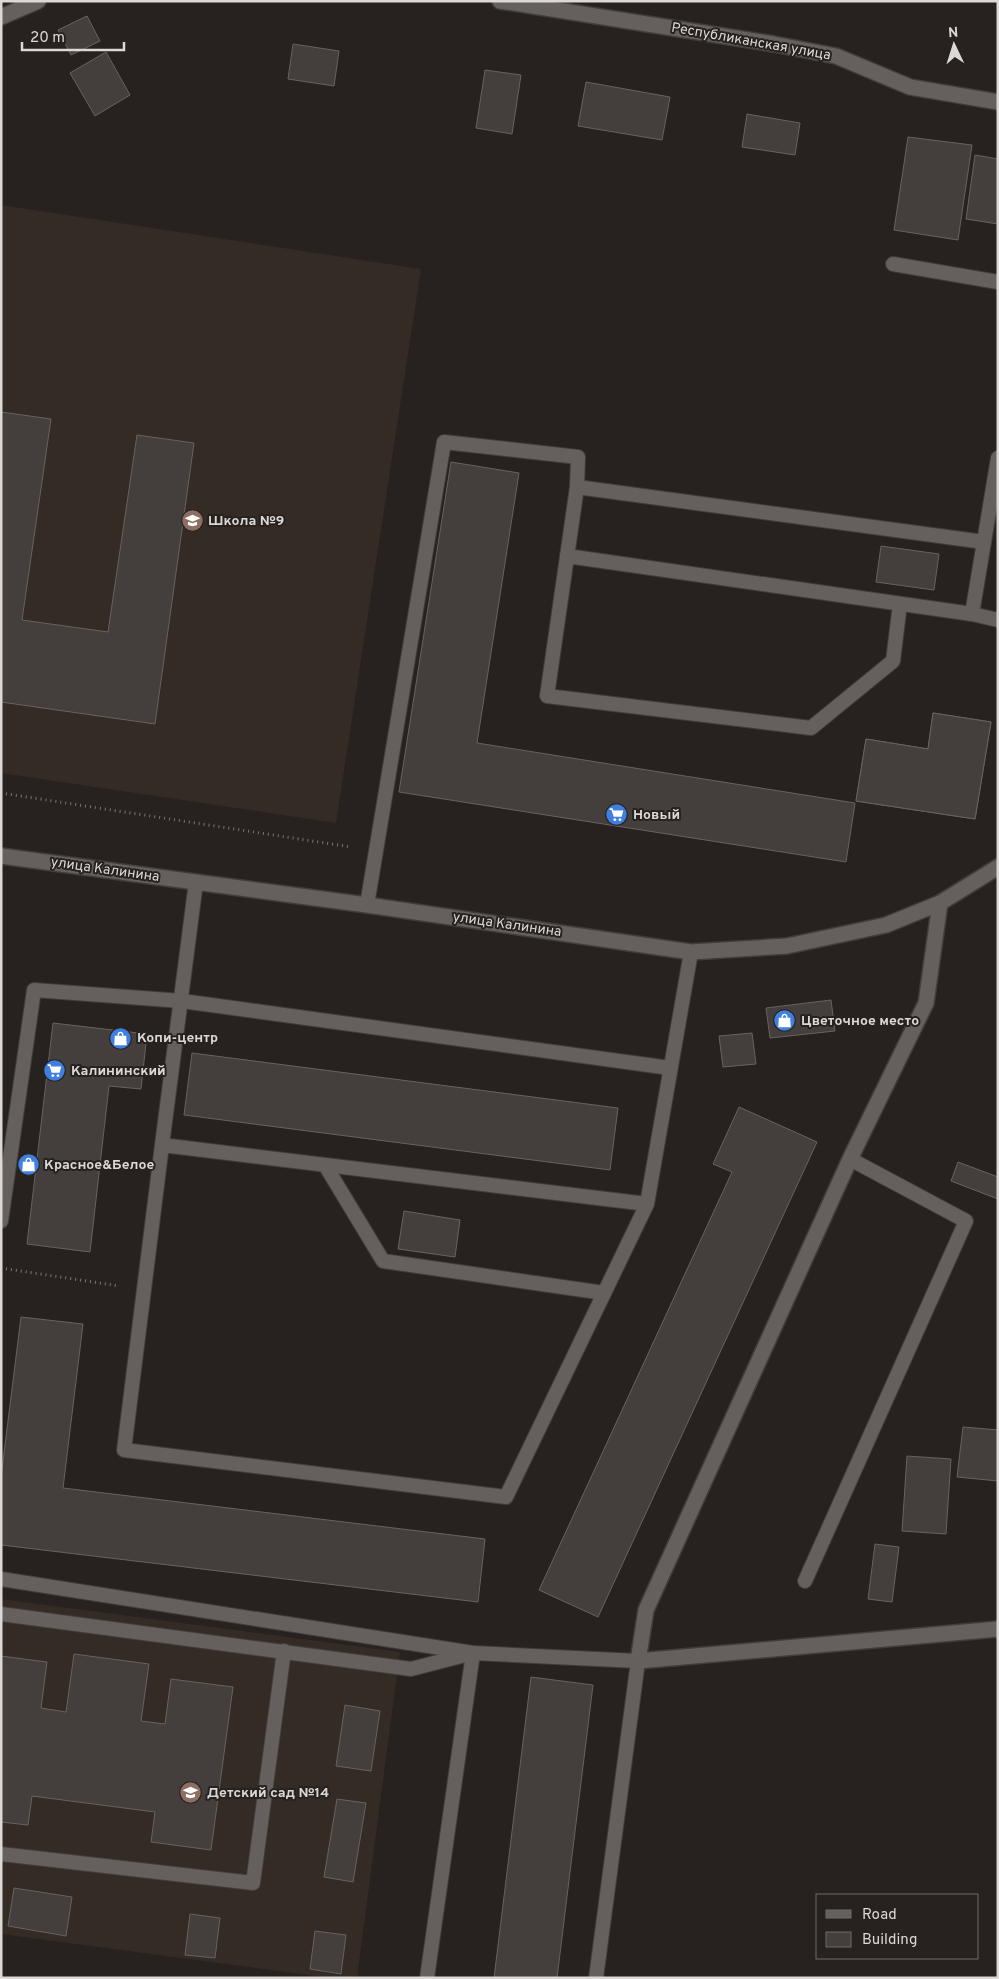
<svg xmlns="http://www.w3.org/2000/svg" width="999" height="1979" viewBox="0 0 999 1979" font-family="Overpass,sans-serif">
<rect width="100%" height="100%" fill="#27221f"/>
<g fill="#332b24">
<path d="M1,205L421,269L336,823L1,773Z"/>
<path d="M1,1599L400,1652L357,1978H331L1,1934Z"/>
</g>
<g fill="#443f3c" stroke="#686360">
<path d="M87,16L100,41L71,55L58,30Z"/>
<path d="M293,44L339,51L334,86L288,79Z"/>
<path d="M106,52L130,95L95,116L70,73Z"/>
<path d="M485,70L521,75L512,134L476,128Z"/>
<path d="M586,82L670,97L662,140L578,126Z"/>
<path d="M747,114L800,123L795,155L742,147Z"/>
<path d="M908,137L972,145L958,240L894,230Z"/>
<path d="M975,155L998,159V224L966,219Z"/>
<path d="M1,412L51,419L22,620L108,632L137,435L194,443L155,724L1,702Z"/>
<path d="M451,462L519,473L477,743L855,803L846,862L399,792Z"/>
<path d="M881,546L939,554L934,590L876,582Z"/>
<path d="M933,713L991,722L975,819L856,801L866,739L928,749Z"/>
<path d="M933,713L991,722L975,819L856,801L866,739L928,749Z"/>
<path d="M831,1000L835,1031L770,1038L766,1008Z"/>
<path d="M53,1023L147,1034L141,1089L109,1086L90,1252L27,1244Z"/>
<path d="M752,1033L756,1064L723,1067L719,1036Z"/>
<path d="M192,1053L618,1108L610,1170L184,1115Z"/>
<path d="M739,1107L817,1142L598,1617L539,1590L732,1172L713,1164Z"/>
<path d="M958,1162L998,1177V1199L951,1181Z"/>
<path d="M404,1211L460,1220L455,1257L398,1249Z"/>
<path d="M21,1317L83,1324L63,1488L485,1539L478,1602L1,1545V1477Z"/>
<path d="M963,1427L998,1430V1481L957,1477Z"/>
<path d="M907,1456L951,1459L946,1534L902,1531Z"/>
<path d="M875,1544L899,1547L892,1602L868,1599Z"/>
<path d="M74,1654L149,1664L141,1721L165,1724L171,1679L233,1687L211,1850L151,1842L155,1812L32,1796L28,1825L1,1822V1656L47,1662L41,1708L66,1712Z"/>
<path d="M531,1677L593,1685L557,1978H494Z"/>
<path d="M345,1705L380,1711L371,1771L336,1766Z"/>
<path d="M337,1799L366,1803L353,1882L324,1877Z"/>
<path d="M14,1888L72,1897L66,1936L8,1926Z"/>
<path d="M190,1914L220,1918L215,1958L185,1955Z"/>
<path d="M315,1931L346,1935L341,1974L310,1969Z"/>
</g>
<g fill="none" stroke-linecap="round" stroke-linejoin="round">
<defs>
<g id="service">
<path d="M893,264L998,282"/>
<path d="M577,487L984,542"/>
<path d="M567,556L972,614L998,620"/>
<path d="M972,614L998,458"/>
<path d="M367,905L444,442L578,457L577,487L547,696L811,728L893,661L900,604"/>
<path d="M162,1145L196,882"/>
<path d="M325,1165L383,1261L604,1293"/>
<path d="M647,1204L162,1145L124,1450L506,1497L647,1204L691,952"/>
<path d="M1,1221L34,990L182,1001L670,1068"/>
<path d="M1,1579L473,1653L427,1978"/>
<path d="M805,1581L966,1221L850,1159"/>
<path d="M1,1614L411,1669L473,1653L638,1661L596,1978"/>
<path d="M1,1854L253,1883L284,1651"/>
</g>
<g id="minor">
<path d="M500,1L774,44L836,56L910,87L998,102"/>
<path d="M1,17L38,1"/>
<path d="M940,903L926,1003L850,1159L646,1610L638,1661L998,1629"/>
</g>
<path id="tertiary" d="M1,856L367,905L691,952L787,946L886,925L940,903L998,867"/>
</defs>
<use href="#service" stroke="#403d3a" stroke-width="16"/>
<use href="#minor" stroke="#403d3a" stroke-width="18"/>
<use href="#tertiary" stroke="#403d3a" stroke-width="18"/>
<g stroke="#797572" stroke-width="3" stroke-dasharray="1 4" stroke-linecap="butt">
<path d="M1,793L351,847"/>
<path d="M1,1268L119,1286"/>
</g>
<use href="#service" stroke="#65605d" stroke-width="14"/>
<use href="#minor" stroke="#65605d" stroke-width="15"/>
<use href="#tertiary" stroke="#65605d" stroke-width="15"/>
</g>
<defs>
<symbol id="school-disc" viewBox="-11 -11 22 22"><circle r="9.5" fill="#8d6e63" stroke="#27221f"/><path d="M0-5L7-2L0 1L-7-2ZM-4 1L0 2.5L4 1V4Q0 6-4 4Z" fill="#fff"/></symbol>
<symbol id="supermarket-disc" viewBox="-11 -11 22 22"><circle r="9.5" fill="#3f7fe0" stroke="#27221f"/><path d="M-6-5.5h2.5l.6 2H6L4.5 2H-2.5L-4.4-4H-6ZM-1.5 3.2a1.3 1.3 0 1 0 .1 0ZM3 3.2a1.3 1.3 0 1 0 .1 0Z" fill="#fff"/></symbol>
<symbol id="shop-disc" viewBox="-11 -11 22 22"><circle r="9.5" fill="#3f7fe0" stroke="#27221f"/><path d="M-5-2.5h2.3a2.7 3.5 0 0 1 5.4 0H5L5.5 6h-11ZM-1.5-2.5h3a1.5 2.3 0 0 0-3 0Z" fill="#fff"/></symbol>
</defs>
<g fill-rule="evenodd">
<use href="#school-disc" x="180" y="508" width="25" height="25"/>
<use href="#supermarket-disc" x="604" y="802" width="25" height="25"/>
<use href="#shop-disc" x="772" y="1008" width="25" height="25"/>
<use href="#shop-disc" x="108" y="1026" width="25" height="25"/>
<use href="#supermarket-disc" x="42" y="1058" width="25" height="25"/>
<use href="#shop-disc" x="16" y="1152" width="25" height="25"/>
<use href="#school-disc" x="178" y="1780" width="25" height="25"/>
</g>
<g text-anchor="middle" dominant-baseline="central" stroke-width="4" stroke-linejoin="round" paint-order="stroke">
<g font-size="14" fill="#dbd8d6" stroke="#27221f">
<text transform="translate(751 42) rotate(10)">Республиканская улица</text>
<text transform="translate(105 870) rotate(8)">улица Калинина</text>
<text transform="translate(507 925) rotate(8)">улица Калинина</text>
</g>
<g font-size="14" font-weight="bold" fill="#dbd8d6" stroke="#27221f" text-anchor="start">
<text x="208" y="521">Школа №9</text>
<text x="633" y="815">Новый</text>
<text x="801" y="1021">Цветочное место</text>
<text x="137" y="1038">Копи-центр</text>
<text x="71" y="1071">Калининский</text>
<text x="44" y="1165">Красное&amp;Белое</text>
<text x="207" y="1793">Детский сад №14</text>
</g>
</g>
<rect width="999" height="1979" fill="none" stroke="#dbd8d6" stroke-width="5"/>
<rect x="816" y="1894" width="162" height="65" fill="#27221f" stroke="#6f6b68"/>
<rect x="826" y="1910" width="25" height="8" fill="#65605d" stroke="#6f6b68"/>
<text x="862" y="1919" font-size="15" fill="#dbd8d6">Road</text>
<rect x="826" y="1932" width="25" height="15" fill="#443f3c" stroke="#6f6b68"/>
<text x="862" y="1944" font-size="15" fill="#dbd8d6">Building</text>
<g transform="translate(954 45) rotate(356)" stroke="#27221f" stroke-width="4" paint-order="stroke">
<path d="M0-4L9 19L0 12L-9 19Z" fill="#dbd8d6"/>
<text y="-8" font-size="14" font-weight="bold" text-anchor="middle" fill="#dbd8d6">N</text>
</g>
<path d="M22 42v8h102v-8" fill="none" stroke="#dbd8d6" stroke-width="2.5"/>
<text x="30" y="42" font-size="15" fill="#dbd8d6" stroke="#27221f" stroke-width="4" paint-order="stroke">20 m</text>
</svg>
